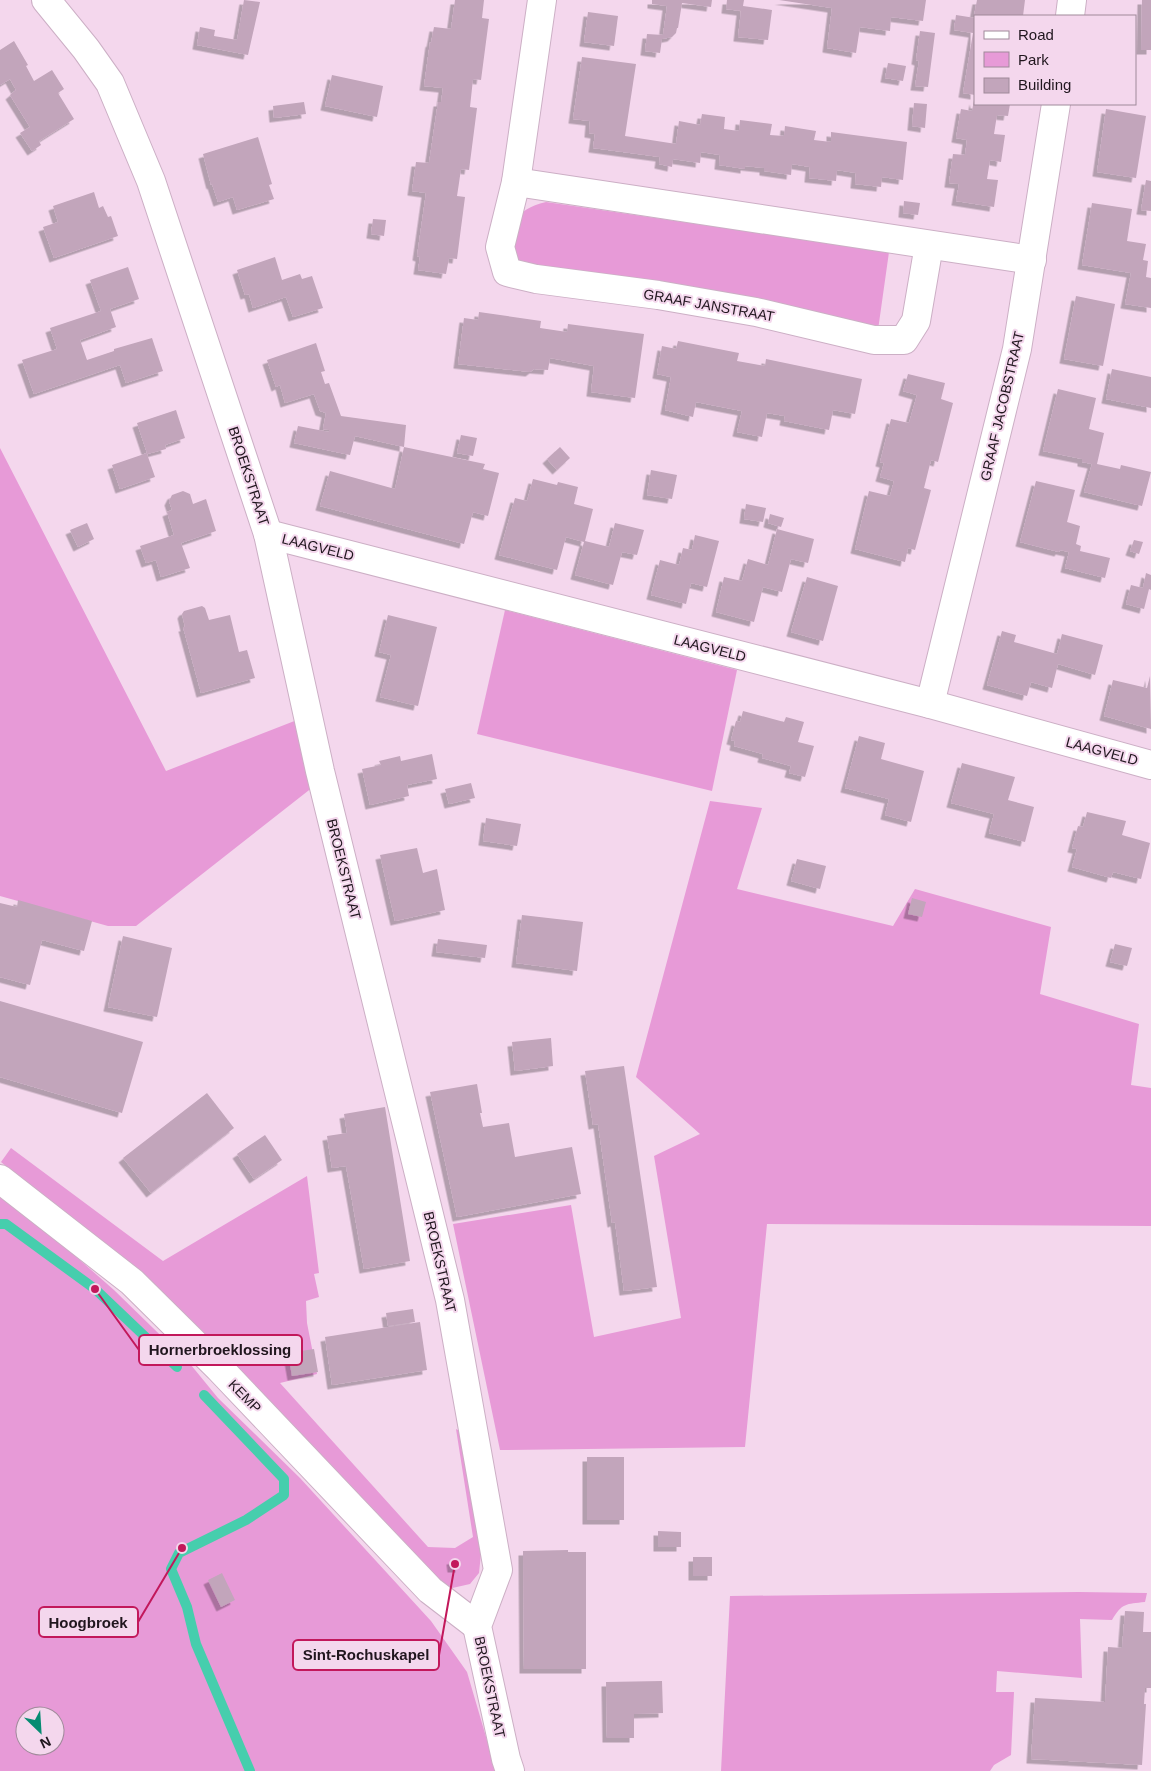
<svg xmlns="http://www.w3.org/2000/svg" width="1151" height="1771" viewBox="0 0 1151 1771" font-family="Helvetica,sans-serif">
<defs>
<filter id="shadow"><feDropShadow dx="-4.5" dy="4.5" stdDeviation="0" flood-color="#0004"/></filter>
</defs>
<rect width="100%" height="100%" fill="#f4d7ed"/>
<g fill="#e79ad7" fill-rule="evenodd">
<path d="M546,202L889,252L878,330L790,306L694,290L521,266L511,255C513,224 513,210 546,202Z"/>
<path d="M0,448L166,771L297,720L313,787L136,926H108L0,896Z"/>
<path d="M505,610L737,670L712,791L477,734Z"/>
<path d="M710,801L762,808L737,889L893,926L915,889L1051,927L1040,994L1139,1024L1131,1085L1151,1088V1226L767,1224L745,1447L500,1450L453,1224L571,1205L594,1337L681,1318L654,1156L700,1134L636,1077Z"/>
<path d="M11,1148L163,1261L307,1176L319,1273L314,1274L319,1297L306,1301L307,1323L317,1374L280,1383L428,1547L455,1548L473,1537L456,1429L466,1434L483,1534L479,1573L470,1584L448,1589L132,1270L1,1162Z"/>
<path d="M0,1193L28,1219L56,1239L114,1290L191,1365L218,1398L300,1478L431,1621L467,1672L496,1771H0ZM25,1716H55V1746H25Z"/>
<path d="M1079,1592L1147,1593L1145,1602C1126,1604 1122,1603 1112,1620L1080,1619L1082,1678L997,1671L996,1692H1014L1011,1755L994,1765L990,1771H721L730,1596Z"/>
</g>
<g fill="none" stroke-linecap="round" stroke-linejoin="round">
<g stroke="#46cead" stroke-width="10">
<path d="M0,1224H6L95,1289L177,1367"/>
<path d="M204,1395L284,1479V1495L246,1520L179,1553L171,1569L187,1607L196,1644L250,1771"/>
</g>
</g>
<g fill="#c2a5bb" filter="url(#shadow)">
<path d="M244,0L260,2L248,55L197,45L200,27L215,30L214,36L237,40Z"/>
<path d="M455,0H484L482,18L489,19L481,80L473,79L470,107L477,108L469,170L461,169L459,183L457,196L465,197L457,259L449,258L446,274L418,270L420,257L417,256L426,193L412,191L416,162L429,163L438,102H441L443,88L424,86L430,42L431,43L434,27L451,29Z"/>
<path d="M652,0H712L711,7L682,3L678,28H677L676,33L672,37L662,39L660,53L645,51L647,34L663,35L667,6L652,4Z"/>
<path d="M727,0H744L743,6L772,10L768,40L738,37L741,11L726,9Z"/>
<path d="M779,0H926L923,21L891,17L890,31L860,27L856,53L827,48L832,8Z"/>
<path d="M977,0H1025L1023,16H974Z"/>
<path d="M1142,0H1151V50H1141Z"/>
<path d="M588,12L618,16L614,46L584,42Z"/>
<path d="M956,15L975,18V95L963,93L973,33L954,30Z"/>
<path d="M920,31L935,33L928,87L915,86L919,61L916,60Z"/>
<path d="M14,41L28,65L26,66L34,81L52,70L64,89L58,93L74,119L39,141L41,145L32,151L20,133L30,127L10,95L16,90L10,79L0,85V50Z"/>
<path d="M582,57L636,64L625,136L676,144L679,121L700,125L702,114L725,117L724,129L739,131L740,120L772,124L770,135L784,136L785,126L816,131L814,140L831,142V132L907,142L903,180L882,177L881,187L855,184L856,173L837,170L836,181L809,178L810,167L792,164L791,175L764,171V168L745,166V169L719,165L720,155L701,152L700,163L673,159L672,167L659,164L660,157L593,148L595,134L589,133L590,121L573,119Z"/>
<path d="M888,63L906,66L903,81L885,78Z"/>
<path d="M332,75L383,86L377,117L325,106Z"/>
<path d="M974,100L975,104H1010L1008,116L997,115L994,134L1005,135L1001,162L990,160L987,179L998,180L994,207L956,201L959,184L949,183L953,154L965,155L967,140L956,138L961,109L972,111Z"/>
<path d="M304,102L306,114L274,118L273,106Z"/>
<path d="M914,103L927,104L925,128L912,126Z"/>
<path d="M1106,109L1146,116L1136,178L1097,172Z"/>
<path d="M258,137L272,184L269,185L274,199L237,210L233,197L218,202L212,184L211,185L203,154Z"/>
<path d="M1146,180L1151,181V211L1141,210Z"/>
<path d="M94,192L99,208L103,206L108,217L111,216L118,236L54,258L43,227L58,222L53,206Z"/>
<path d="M904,201L920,203L918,215L903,213Z"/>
<path d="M1092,203L1132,209L1127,241L1146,244L1143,260L1148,261L1146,277L1151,278V308L1125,304L1131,273L1082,265Z"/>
<path d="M373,219L386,220L384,236L371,234Z"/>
<path d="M275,257L282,280L300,274L302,279L312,276L323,308L293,317L286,297L253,308L249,294L245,295L237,270Z"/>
<path d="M128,267L139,299L110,309L116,327L80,340L87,360L114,351V349L152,338L163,371L126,383L120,365L34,394L22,360L57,349L50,328L101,311L90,280Z"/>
<path d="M1076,296L1115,304L1103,366L1064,359Z"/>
<path d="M479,312L541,321L540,328L567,332L568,324L644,334L635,398L591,392L594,366L550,358L548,370L534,369L530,372L458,364L464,318L478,320Z"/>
<path d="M678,341L739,353L737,361L765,366L766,359L862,379L855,414L833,410L829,430L784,421L785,416L767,413L762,437L737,432L742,411L696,402L693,417L665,410L671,377L657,374L662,346L676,349Z"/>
<path d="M316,343L325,371L321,372L325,384L329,383L341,416L406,425L404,447L485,464L483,469L499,473L488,516L473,512L464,544L320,506L330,471L395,489L404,447L355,436L350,455L294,443L298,426L329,432V430L323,429L326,413L320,411L314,394L285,403L280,385L276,387L267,360Z"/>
<path d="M1112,369L1151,377V408L1106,399Z"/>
<path d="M908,374L945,383L941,399L953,403L938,462L931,460L924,488L931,490L915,550L908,548L905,562L855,549L869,491L890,496L894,481L880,477L884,463L880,462L891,419L909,423L917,395L903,391Z"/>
<path d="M1058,389L1096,398L1089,429L1104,433L1097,464L1120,469L1121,465L1151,472L1142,506L1084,492L1092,464L1082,462V459L1043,451Z"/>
<path d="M176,410L185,438L165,445L166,449L147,454L155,477L120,489L112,465L147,453L137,423Z"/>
<path d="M461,435L477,438L473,456L457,453Z"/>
<path d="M560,447L570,458L557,470L547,459Z"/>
<path d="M651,470L677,475L672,499L647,495Z"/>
<path d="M533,479L557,485L558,482L578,487L574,504L593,509L585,541L609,547L615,523L644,530L637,555L622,552L613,585L575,575L584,542L566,537L557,570L499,555L515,498L527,501Z"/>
<path d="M1036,481L1075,490L1067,522L1080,526L1076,544L1081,546L1080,551L1110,558L1105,578L1065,568L1069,552L1060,550L1059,552L1020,542Z"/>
<path d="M183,491L190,494L193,504L206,499L216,531L181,543L190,568L161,577L156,560L146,563L140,546L174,535L167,512L172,510L169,501L172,495Z"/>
<path d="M746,504L766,508L763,522L744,519Z"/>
<path d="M770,514L784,518L781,527L768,523Z"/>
<path d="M87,523L94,539L78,547L70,530Z"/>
<path d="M777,529L814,539L808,563L791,559L782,592L763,587L754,622L716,612L724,577L742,581L748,559L768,565Z"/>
<path d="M695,535L719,541L707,587L691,583L686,604L651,595L660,560L679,565L683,548L692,550Z"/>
<path d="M1134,540L1143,542L1139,554L1130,551Z"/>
<path d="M1146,573L1151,575V590L1149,589L1144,609L1126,604L1131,585L1143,588Z"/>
<path d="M807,577L838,586L823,641L791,632Z"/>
<path d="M202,606L205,608L209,620L230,615L239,652L247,650L255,678L201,693L183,627H185L182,614L184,611Z"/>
<path d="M388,615L437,627L418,706L380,697L391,655L379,652Z"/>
<path d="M1002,631L1016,635L1014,642L1057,654L1062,634L1103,645L1095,675L1058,664L1052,688L1031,682L1027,696L987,685Z"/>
<path d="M1150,676L1151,729L1104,716L1113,680L1147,688Z"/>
<path d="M743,711L784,722L786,717L804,722L798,742L814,746L805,777L789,773L791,766L762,758L763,754L734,746L735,741L731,740L736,721L740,722Z"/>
<path d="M859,736L885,743L881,759L924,771L911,822L885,815L889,799L845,788Z"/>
<path d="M432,754L437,779L407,785L409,796L370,805L362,769L381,765L379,761L400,756L401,761Z"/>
<path d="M962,763L1015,777L1008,800L1034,807L1025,842L989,833L994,814L951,803Z"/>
<path d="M471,783L475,798L449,804L445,789Z"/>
<path d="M1087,812L1126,821L1122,835L1150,843L1141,879L1113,872L1111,878L1072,867L1077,849L1072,848L1078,826L1083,827Z"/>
<path d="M486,818L521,824L517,846L483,841Z"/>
<path d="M417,848L423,873L437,869L445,910L395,921L380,855Z"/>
<path d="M797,859L826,866L820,889L791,881Z"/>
<path d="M912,898L926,902L922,917L908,914Z"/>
<path d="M18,900L92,921L84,951L42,940L30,985L0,977V903L17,907Z"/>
<path d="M522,915L583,922L577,971L516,963Z"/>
<path d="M123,936L172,948L157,1017L108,1007Z"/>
<path d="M438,939L487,945L485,958L436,952Z"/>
<path d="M1115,944L1132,948L1127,966L1110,962Z"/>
<path d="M0,1001L143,1042L122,1113L0,1077Z"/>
<path d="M551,1038L553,1066L515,1071L512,1042Z"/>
<path d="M624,1066L657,1287L624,1291L615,1222L612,1223L598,1124L593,1125L585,1071Z"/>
<path d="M477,1084L482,1113H480L483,1127L509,1123L515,1157L572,1147L581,1194L457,1217L430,1092Z"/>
<path d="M207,1093L234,1128L151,1193L123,1158Z"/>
<path d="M385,1107L410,1261L364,1269L346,1166L332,1168L327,1136L347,1133L344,1114Z"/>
<path d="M265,1135L282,1160L254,1179L237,1154Z"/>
<path d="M413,1309L415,1322L388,1326L386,1313Z"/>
<path d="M420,1322L427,1370L332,1385L325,1337Z"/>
<path d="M314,1349L318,1372L292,1376L288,1353Z"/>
<rect x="587" y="1457" width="37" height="63"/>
<path d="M658,1531L681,1532V1547H658Z"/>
<path d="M568,1550V1552H586V1669H524L523,1551Z"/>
<rect x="693" y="1557" width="19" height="19"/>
<path d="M459,1559L460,1568H452L451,1560Z"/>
<path d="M222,1573L235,1600L221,1607L208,1580Z"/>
<path d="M1125,1611L1144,1612L1143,1632H1151V1688H1145L1144,1704H1146L1142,1765L1031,1759L1035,1698L1105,1702L1108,1647L1122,1648Z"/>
<path d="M662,1681L663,1713L634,1714V1738H607L606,1682Z"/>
</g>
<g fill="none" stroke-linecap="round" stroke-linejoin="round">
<defs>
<g id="street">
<path d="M46,0L86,49L110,83L151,181L268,534L320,771L450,1300L498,1570L477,1626L506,1759L510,1771"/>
<path d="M542,0L516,182L500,247L507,272L536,279L658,295L756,312L874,340H904L916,321L929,245"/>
<path d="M1070,16L1072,0"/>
<path d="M516,182L1032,260"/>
<path d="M268,534L930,704L1151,765"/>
<path d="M930,704L1017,349L1056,104"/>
<path d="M0,1179L132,1282L219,1368L430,1590L477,1626"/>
</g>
</defs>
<use href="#street" stroke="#ccafc5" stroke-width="30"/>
<use href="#street" stroke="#fff" stroke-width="28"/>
</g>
<g text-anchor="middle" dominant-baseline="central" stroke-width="4" stroke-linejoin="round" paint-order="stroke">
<g font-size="14" fill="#20161e" stroke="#f4d7ed">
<text transform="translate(709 305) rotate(10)">GRAAF JANSTRAAT</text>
<text transform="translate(1002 406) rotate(-77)">GRAAF JACOBSTRAAT</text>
<text transform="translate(249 476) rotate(72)">BROEKSTRAAT</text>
<text transform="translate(318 547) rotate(14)">LAAGVELD</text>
<text transform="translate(710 648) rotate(14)">LAAGVELD</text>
<text transform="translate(1102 751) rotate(15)">LAAGVELD</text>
<text transform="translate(344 869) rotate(76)">BROEKSTRAAT</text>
<text transform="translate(440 1262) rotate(77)">BROEKSTRAAT</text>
<text transform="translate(245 1396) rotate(46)">KEMP</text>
<text transform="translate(490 1687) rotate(78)">BROEKSTRAAT</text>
</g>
</g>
<path fill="none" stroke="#c2185b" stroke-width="2" d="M95 1289L139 1350M182 1548L138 1622M455 1564L439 1655"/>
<g fill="#c2185b" stroke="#f4d7ed" stroke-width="2">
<circle cx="95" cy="1289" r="5"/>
<circle cx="182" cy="1548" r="5"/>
<circle cx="455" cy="1564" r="5"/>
</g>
<g fill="#f4d7ed" stroke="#c2185b" stroke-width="2">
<rect x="139" y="1335" width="163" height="30" rx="5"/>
<rect x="39" y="1607" width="99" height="30" rx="5"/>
<rect x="293" y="1640" width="146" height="30" rx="5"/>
</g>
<g font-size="15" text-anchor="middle" font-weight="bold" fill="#20161e">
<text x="220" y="1355">Hornerbroeklossing</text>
<text x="88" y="1628">Hoogbroek</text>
<text x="366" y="1660">Sint-Rochuskapel</text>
</g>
<rect x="974" y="15" width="162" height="90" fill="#f4d7ed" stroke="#9f8a9a"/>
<rect x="984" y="31" width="25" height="8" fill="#ffffff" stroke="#9f8a9a"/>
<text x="1018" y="40" font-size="15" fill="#20161e">Road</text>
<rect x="984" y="52" width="25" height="15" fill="#e79ad7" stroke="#9f8a9a"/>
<text x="1018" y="65" font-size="15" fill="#20161e">Park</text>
<rect x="984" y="78" width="25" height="15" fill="#c2a5bb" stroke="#9f8a9a"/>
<text x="1018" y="90" font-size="15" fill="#20161e">Building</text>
<g transform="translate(40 1731) rotate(155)"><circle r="24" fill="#f4d7ed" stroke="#9f8a9a"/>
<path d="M0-4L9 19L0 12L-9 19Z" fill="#068c72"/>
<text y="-8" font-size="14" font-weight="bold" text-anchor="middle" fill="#20161e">N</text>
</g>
</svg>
